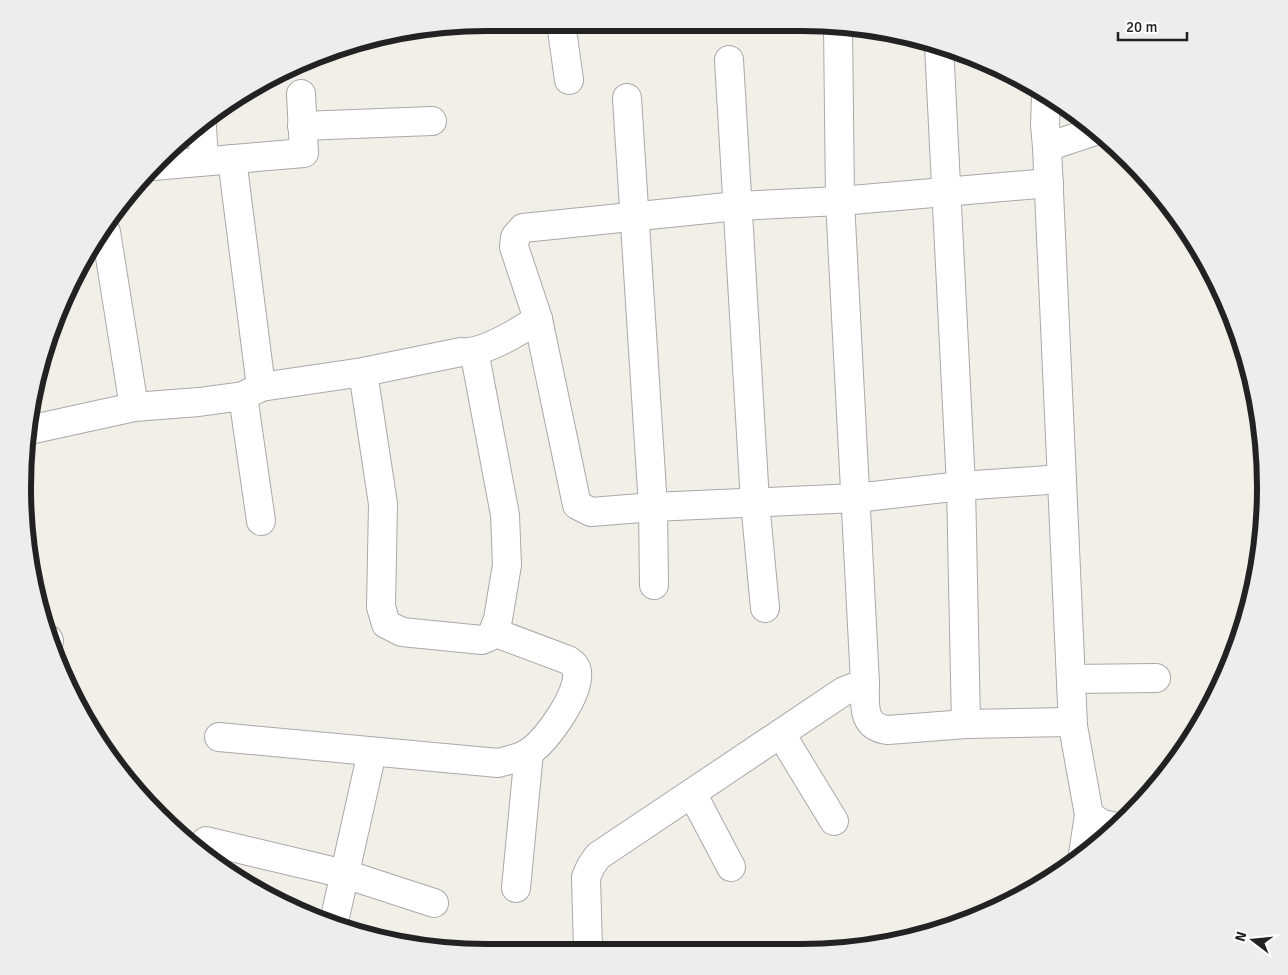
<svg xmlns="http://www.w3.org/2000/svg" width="1288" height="975" viewBox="0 0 1288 975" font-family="Signika,sans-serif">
<rect width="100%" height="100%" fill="#f2efe9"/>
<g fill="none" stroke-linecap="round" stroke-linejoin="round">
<defs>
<g id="minor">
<path d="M561,23L569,80"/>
<path d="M838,25L840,201L865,683"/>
<path d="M939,45L961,486L966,724"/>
<path d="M729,60L755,502L765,608"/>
<path d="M1046,95L1045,125L1047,147L1095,131"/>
<path d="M627,98L653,507L654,585"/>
<path d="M202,126L204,161"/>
<path d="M302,126L432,121"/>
<path d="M1047,147L1073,726"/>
<path d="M232,159L261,387"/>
<path d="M153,166L304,153L301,94"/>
<path d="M106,232L134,407"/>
<path d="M538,319L577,505L591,512L653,507L856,498L961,486L1062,479"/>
<path d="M363,372L383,504L381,607L386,624L402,632L482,640L489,637L493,632L498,619L507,565L505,515L476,361L471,353"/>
<path d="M243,396L261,521"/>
<path d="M29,430L134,407L199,402L243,396L261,387L363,372L461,352C482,355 520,331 538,319L514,247L515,237L523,228L737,206L840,201L1049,183"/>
<path d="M48,639L49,641"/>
<path d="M1071,679L1156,678"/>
<path d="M781,734L834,821"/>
<path d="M219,737L498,763C509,760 522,758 531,751C548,738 580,694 577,672C576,665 572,663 568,660L493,632"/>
<path d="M692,793L731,867"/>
<path d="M206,841L345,874L434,903"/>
<path d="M1083,854L1089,815"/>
<path d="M516,888L529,752"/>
<path d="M333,926L372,752"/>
<path d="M588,949L586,877L591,866L598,856L844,691L865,683C865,704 861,727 888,730L966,724L1067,722L1073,726L1089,815L1102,824L1116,827"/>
</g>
</defs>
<use href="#minor" stroke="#a9a9a9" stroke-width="30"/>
<use href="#minor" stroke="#fff" stroke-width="28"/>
</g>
<path d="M0 0H1288V975H0ZM487 31H801A456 456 0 0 1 1257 487V488A456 456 0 0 1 801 944H487A456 456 0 0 1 31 488V487A456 456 0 0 1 487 31Z" fill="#ededed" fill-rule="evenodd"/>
<path fill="none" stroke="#222" stroke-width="6" d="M487 31H801A456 456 0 0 1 1257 487V488A456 456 0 0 1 801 944H487A456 456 0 0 1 31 488V487A456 456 0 0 1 487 31Z"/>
<g transform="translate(1253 940) rotate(286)" stroke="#ffffff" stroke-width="4" paint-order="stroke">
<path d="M0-4L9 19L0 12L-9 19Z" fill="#222222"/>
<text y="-8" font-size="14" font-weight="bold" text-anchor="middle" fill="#222222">N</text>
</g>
<path d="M1118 32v8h69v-8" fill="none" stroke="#222222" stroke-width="2.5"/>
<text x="1126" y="32" font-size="15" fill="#222222" stroke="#ffffff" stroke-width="4" paint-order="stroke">20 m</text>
</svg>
